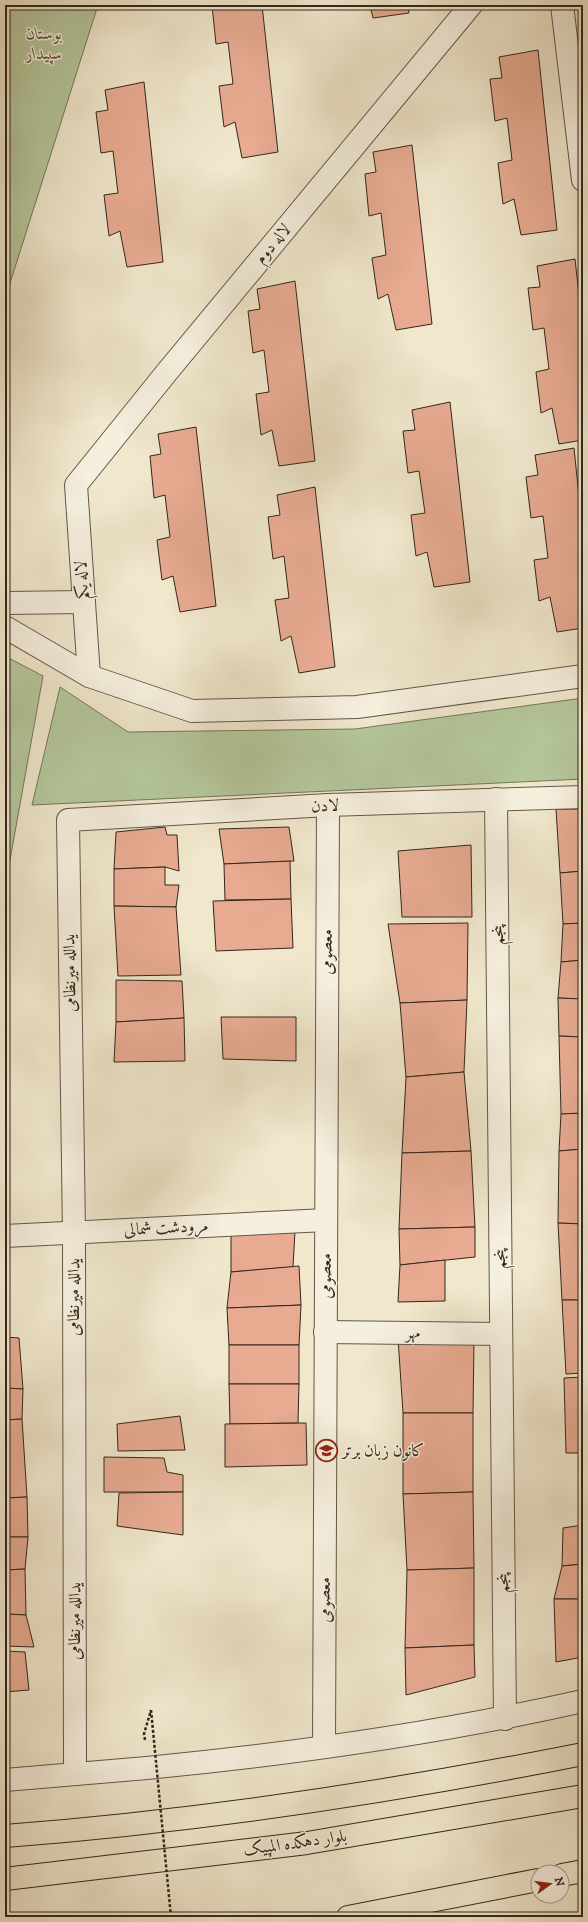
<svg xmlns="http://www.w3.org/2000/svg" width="588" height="1922" viewBox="0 0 588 1922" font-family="'IM FELL DW Pica',Amiri,serif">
<rect width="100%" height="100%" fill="#f0e7cd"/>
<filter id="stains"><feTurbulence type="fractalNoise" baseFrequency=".005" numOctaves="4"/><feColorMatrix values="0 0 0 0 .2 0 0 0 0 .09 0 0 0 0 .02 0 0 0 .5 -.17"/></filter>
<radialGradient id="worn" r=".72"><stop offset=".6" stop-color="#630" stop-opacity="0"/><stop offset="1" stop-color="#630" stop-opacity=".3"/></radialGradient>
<g fill="#b5c79c" stroke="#74775c">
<path d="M5,5H98L5,299Z"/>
<path d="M5,656L43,676L5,888Z"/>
<path d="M60,687L128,732L355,729L583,698V779L32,805Z"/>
</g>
<g fill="#e8ab92" stroke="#32271b">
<path d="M212,5H262L278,152L242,158L235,122L224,127L219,86L233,84L228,42L216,44Z"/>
<path d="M370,5H408L409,13L373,18Z"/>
<path d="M538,50L557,230L521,235L514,199L503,204L498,163L512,160L507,118L495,121L490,79L502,78L499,57Z"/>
<path d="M144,82L163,262L127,267L120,231L109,236L104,195L118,193L113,151L101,153L96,112L108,110L105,90Z"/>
<path d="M412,145L432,324L396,330L388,294L378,299L372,258L386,255L381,213L369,216L365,174L376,172L373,152Z"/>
<path d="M575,259L583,331V440L559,444L552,408L541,413L536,372L549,369L544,328L533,330L528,288L540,287L537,266Z"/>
<path d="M295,281L315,461L279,466L272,430L261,435L256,394L269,392L264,350L253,353L248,311L260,309L257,289Z"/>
<path d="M450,402L470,582L434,587L427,552L416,556L411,515L425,513L419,471L408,473L403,431L415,430L412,410Z"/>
<path d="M196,427L216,606L180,612L173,576L162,580L157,540L170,537L165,495L154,498L150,456L161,454L158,434Z"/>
<path d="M574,448L583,535V628L557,632L550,597L539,601L534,560L548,558L543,516L531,518L526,477L538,475L535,455Z"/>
<path d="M315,487L335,667L299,673L291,636L281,641L275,600L289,598L284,556L273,559L268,517L280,515L277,495Z"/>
<path d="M556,809H583V871L560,873Z"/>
<path d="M165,827L167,835H177L179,871L165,867L114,869L116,832Z"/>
<path d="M289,827L294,861L224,864L219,829Z"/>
<path d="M471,845L472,917H402L398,851Z"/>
<path d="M290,861L291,899L225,900L224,864Z"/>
<path d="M165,867V885H179L176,907L114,906V869Z"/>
<path d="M583,871V923L563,924L560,873Z"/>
<path d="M291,899L293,948L216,951L213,901Z"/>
<path d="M114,906L176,907L181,975L118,976Z"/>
<path d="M468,923L467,1000L400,1003L388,924Z"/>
<path d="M583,923V960L561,962L563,924Z"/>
<path d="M583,960V999L558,998L561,962Z"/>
<path d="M116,980L182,981L184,1018L116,1022Z"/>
<path d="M558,998L583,999V1037L559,1036Z"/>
<path d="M467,1000L464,1072L406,1077L400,1003Z"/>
<path d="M221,1017H296V1061L223,1059Z"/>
<path d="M184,1018L185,1061L114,1062L116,1022Z"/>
<path d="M559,1036L583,1037V1113L561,1114Z"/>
<path d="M464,1072L471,1151L402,1153L406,1077Z"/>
<path d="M583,1113V1149L559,1151L561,1114Z"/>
<path d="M583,1149V1224L558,1223L559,1151Z"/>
<path d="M471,1151L475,1227L399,1229L402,1153Z"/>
<path d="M558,1223L583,1224V1300H562Z"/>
<path d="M475,1227V1257L400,1265L399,1229Z"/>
<path d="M295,1230L293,1267L231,1272V1232Z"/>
<path d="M445,1260V1301L398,1302L400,1265Z"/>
<path d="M299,1266L301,1305L227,1308L231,1272Z"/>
<path d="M562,1300H583V1373L566,1374Z"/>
<path d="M301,1305L299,1345H229L227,1308Z"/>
<path d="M5,1337L19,1338L23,1389L5,1388Z"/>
<path d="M398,1338L474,1339L473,1413H403Z"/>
<rect x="229" y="1345" width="70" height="39"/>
<path d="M583,1377V1453H566L564,1378Z"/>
<path d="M229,1384H299L298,1423L230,1424Z"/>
<path d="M5,1388L23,1389L22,1419L5,1420Z"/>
<path d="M403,1413H473V1492L403,1494Z"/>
<path d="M180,1416L185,1450L118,1451L117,1424Z"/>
<path d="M22,1419L27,1497L5,1498V1420Z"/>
<path d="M306,1423L307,1465L225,1467V1424Z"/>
<path d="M104,1457L164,1458L167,1472L183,1475V1492H104Z"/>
<path d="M183,1492V1535L117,1526L119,1493Z"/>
<path d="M473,1492L474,1568L407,1570L403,1494Z"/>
<path d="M27,1497L28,1537H5V1498Z"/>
<path d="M583,1525V1564L562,1566L563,1528Z"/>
<path d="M5,1537H28L25,1569L5,1570Z"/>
<path d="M583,1564V1599H554L562,1566Z"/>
<path d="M474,1568V1645L405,1648L407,1570Z"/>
<path d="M25,1569L26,1615L5,1614V1570Z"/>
<path d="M554,1599H583V1657L556,1662Z"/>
<path d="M5,1614L26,1615L34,1647L5,1646Z"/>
<path d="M474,1645L475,1677L406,1695L405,1648Z"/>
<path d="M5,1651L25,1652L29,1690L5,1692Z"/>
</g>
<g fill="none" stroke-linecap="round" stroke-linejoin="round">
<defs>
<g id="minor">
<path d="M562,5L583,180"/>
<path d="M5,603L84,602"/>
<path d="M5,627L89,676L192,711L357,707L583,676"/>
<path d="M89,676L76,485L167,372L471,5"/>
<path d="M496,799L505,1719"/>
<path d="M5,1236L326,1220"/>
<path d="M325,1332L501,1334"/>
<path d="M324,1747L328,805"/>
<path d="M75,1774L74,1233L68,820L328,805L583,797"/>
<path d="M5,1780C52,1776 99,1772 147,1768C293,1754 440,1733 583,1701"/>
</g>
<g id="major">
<path d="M5,1836C199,1821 392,1792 583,1754"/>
<path d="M562,1875L583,1871"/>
<path d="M5,1879L307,1843L583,1796"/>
<path d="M348,1917L538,1880"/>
</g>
</defs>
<use href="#minor" stroke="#625748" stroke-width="24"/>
<use href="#major" stroke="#32271b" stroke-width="24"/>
<path stroke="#32271b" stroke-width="2.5" stroke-dasharray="3 2" stroke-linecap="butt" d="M145,1740L144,1734L151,1710"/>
<use href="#minor" stroke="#f5efde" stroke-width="22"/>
<use href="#major" stroke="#f0e7cd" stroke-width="22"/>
<path stroke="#32271b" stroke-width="2.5" stroke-dasharray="3 2" stroke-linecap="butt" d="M151,1710L171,1917"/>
</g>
<defs>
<symbol id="school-ring" viewBox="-11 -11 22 22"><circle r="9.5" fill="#f5efde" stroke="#8f2418" stroke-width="1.5"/><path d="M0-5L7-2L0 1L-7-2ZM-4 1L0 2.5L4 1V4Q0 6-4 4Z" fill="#8f2418"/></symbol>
</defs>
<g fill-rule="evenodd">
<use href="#school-ring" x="314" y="1438" width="25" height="25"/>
</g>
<g text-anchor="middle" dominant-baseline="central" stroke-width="3" stroke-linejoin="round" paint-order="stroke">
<g font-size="17" font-style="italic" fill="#534f3b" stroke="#f5efde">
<text x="44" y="34">بوستان<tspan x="44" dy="20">سپیدار</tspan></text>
</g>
<g font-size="17" fill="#32271b" stroke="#f5efde">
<text transform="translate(273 244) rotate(-50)">لاله دوم</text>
<text transform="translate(82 580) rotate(-94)">لاله یکم</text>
<text transform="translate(325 806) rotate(-3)">لادن</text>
<text transform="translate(498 935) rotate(-91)">پنجم</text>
<text transform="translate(327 952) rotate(-90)">معصومی</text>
<text transform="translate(70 973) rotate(-91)">یدالله میرنظامی</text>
<text transform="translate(166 1228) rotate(-3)">مرودشت شمالی</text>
<text transform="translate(500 1259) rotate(-91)">پنجم</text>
<text transform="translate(326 1276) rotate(-90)">معصومی</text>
<text transform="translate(74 1297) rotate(-90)">یدالله میرنظامی</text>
<text transform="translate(413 1333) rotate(1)">مهر</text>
<text transform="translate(503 1583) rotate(-91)">پنجم</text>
<text transform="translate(325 1600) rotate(-90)">معصومی</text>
<text transform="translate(75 1621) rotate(-90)">یدالله میرنظامی</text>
<text transform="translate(295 1843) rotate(-8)">بلوار دهکده المپیک</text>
</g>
<g font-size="17" fill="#32271b" stroke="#f5efde" text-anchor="start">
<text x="342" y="1451">کانون زبان برتر</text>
</g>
</g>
<rect width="588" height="1922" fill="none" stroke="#f0e7cd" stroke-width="20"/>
<rect x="6" y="6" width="576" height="1910" fill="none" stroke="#32271b" stroke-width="2"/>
<rect x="10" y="10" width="568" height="1902" fill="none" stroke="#32271b"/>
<g transform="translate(550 1884) rotate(76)"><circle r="19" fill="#f5efde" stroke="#a79f90"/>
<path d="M0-3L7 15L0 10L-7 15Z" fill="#8f2418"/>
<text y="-6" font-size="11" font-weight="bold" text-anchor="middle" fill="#32271b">N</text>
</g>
<rect width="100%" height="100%" filter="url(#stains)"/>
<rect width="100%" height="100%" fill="url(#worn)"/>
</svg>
